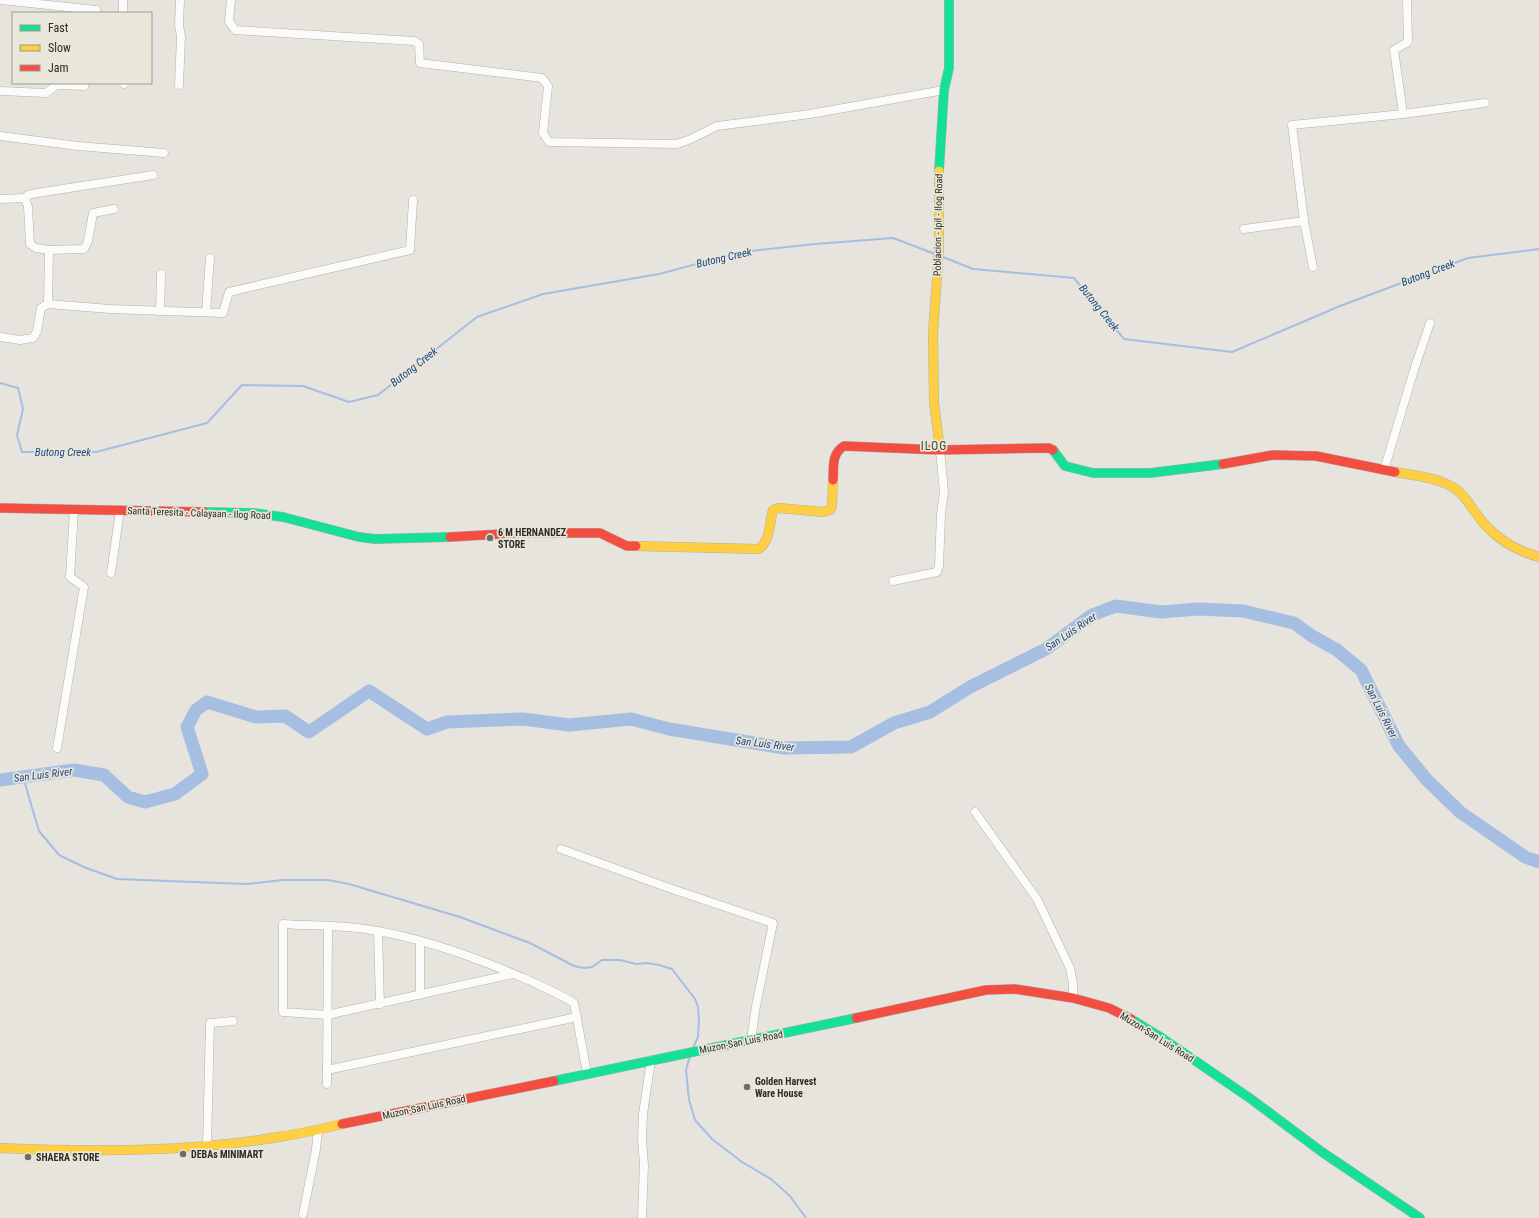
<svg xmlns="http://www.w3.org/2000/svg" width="1539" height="1218" viewBox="0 0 1539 1218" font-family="'Roboto Condensed',sans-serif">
<rect width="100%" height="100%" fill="#e6e4dc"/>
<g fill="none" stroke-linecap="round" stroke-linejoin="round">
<g stroke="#a5bee1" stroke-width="2">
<path d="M943,257L973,269L1074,278L1124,339L1232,352L1340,306L1468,258L1539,249"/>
<path d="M0,383L18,388L23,409L17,435L22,452H96L207,423L242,385L303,386L349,402L378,395L477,317L543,294L659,274L742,252L815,244L893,238L935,254"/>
<path d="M23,777L39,831L59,855L86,868L117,879L246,884L283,880H328L349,884L460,917L530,943L574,966L584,968L592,967L602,960H620L636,964L647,963L659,965L672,969L695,999L698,1007L699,1020L698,1037L693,1048"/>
<path d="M690,1056L686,1070L689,1100L695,1120L712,1139L742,1162L771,1179L790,1196L806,1218"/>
</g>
<path stroke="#a5bee1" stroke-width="13" d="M0,780L74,770L104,775L128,797L145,802L175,794L202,774L187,727L196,710L207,702L256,717L285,716L309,732L369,691L427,729L447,722L523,719L569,725L631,719L669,729L784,748L851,747L894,723L930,712L970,687L1046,649L1092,615L1116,606L1161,612L1198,609L1243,611L1294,623L1312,636L1337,650L1361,670L1399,746L1427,780L1460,812L1525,857L1539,862"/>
<defs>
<g id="street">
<path d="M1,0L96,10"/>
<path d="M123,0V13"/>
<path d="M231,0L229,21L235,30L414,41L419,44L420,63L542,78L548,86L543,133L549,142L677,144L691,139L717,126L810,114L944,90"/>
<path d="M124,83V84"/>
<path d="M179,85L181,36L179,26L180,0"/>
<path d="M0,91L46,93L55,86L59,85L84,86"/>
<path d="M1403,114L1394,50L1408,42L1407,0"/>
<path d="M0,136L78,146L164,153"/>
<path d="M25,198L28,195L37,193L153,175"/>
<path d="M0,199L25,198L28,207L30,244L36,248L49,250L48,304"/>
<path d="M1304,221L1313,267"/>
<path d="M1244,229L1304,221L1292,125L1403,114L1485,103"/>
<path d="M49,250L84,249L88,241L93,213L114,209"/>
<path d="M160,311L161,274"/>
<path d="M206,312L210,258"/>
<path d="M0,337L20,340L33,338L37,331L41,308L48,304L110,309L223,313L229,292L410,250L413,200"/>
<path d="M1384,470L1414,370L1430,323"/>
<path d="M111,573L120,510"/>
<path d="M893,581L937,572L939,566L941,514L944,492L940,450"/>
<path d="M57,748L84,587L70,577L74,510"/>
<path d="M975,812L1037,899L1070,968L1073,984V998"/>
<path d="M561,849L672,889L773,923L756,1006L751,1040"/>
<path d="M378,931L380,1004"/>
<path d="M513,974L327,1015L283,1012V924C312,926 343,925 371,930C423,938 480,959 528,980C543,987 560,994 574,1003L587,1073"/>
<path d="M420,995V941"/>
<path d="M327,1070L577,1017"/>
<path d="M327,1084L328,927"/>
<path d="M207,1146L210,1023L233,1021"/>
<path d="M303,1214L316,1149L318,1130"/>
<path d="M642,1218L644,1165L642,1139L643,1114L651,1060"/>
</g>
<g id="fast">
<path d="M939,171L944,90L949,68V0"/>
<path d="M1053,450L1065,466L1093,473H1150L1223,464"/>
<path d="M204,512L253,513L283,517L359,537L375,539L450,537"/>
<path d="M1131,1019L1162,1038L1251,1099L1322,1152L1420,1218"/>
<path d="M554,1081L856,1018"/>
</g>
<g id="slow">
<path d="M939,171V248L933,334L934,402L940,450"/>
<path d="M1395,472C1416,476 1439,477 1457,490C1466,497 1471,507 1478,516C1493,537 1515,550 1539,557"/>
<path d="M636,546L759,549C771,539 769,523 773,510L779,508L823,512L830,510L832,506L833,480"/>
<path d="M0,1148C93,1152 187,1152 279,1137C300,1134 321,1129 342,1124"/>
</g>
<g id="jam">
<path d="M1223,464L1273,455L1316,456L1395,472"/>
<path d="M833,480C834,467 831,454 844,446L940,450L1049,448L1053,450"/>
<path d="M0,508L204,512"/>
<path d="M450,537L517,533H600L627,546H636"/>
<path d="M856,1018L986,990L1015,989L1073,998L1109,1008L1131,1019"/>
<path d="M342,1124L554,1081"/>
</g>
</defs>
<use href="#street" stroke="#b2b1ab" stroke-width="9"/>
<use href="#fast" stroke="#b2b1ab" stroke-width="10"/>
<use href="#slow" stroke="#b2b1ab" stroke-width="10"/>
<use href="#jam" stroke="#b2b1ab" stroke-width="10"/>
<use href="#street" stroke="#fbfbfa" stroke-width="8"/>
<use href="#fast" stroke="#16e098" stroke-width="9"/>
<use href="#slow" stroke="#ffcf43" stroke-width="9"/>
<use href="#jam" stroke="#f24e42" stroke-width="9"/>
</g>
<g fill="#6d6c66" stroke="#e9e7d9" stroke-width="1.5">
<circle cx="490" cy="538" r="4"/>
<circle cx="747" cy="1087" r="4"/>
<circle cx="183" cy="1154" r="4"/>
<circle cx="28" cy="1157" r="4"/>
</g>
<g text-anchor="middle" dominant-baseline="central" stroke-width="3.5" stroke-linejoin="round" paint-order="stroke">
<g font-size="10" fill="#2c2b26" stroke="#e9e7d9">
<text transform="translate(938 225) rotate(-89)">Poblacion - Ipil - Ilog Road</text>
<text transform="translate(199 513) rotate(2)">Santa Teresita - Calayaan - Ilog Road</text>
<text transform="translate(1157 1037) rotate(32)">Muzon-San Luis Road</text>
<text transform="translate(741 1042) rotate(-11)">Muzon-San Luis Road</text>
<text transform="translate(424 1107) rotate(-12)">Muzon-San Luis Road</text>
</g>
<g font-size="10" font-weight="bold" fill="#2c2b26" stroke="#e9e7d9" text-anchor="start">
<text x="498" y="532">6 M HERNANDEZ<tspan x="498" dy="12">STORE</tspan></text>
<text x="755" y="1081">Golden Harvest<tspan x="755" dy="12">Ware House</tspan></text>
<text x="191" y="1154">DEBAs MINIMART</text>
<text x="36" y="1157">SHAERA STORE</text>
</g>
<g font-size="11" font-style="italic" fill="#1a4686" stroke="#e9e7d9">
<text transform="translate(724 258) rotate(-13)">Butong Creek</text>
<text transform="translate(1428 273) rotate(-21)">Butong Creek</text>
<text transform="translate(1099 308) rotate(51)">Butong Creek</text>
<text transform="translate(414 367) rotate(-38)">Butong Creek</text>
<text x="63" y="452">Butong Creek</text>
<text transform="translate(1071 632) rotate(-34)">San Luis River</text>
<text transform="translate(1381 711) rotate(63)">San Luis River</text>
<text transform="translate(765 744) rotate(7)">San Luis River</text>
<text transform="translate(43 775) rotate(-7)">San Luis River</text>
</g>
<g font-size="12" letter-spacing="1" fill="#4b493e" stroke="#e9e7d9">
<text x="934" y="446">ILOG</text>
</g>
</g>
<rect x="12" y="12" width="140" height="72" fill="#e9e7d9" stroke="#9d9c91"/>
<rect x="20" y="25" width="20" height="6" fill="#16e098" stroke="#9d9c91"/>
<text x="48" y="32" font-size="12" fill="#2c2b26">Fast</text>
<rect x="20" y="45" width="20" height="6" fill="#ffcf43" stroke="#9d9c91"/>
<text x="48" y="52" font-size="12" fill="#2c2b26">Slow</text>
<rect x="20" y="65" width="20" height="6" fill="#f24e42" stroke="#9d9c91"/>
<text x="48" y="72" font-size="12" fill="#2c2b26">Jam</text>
</svg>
